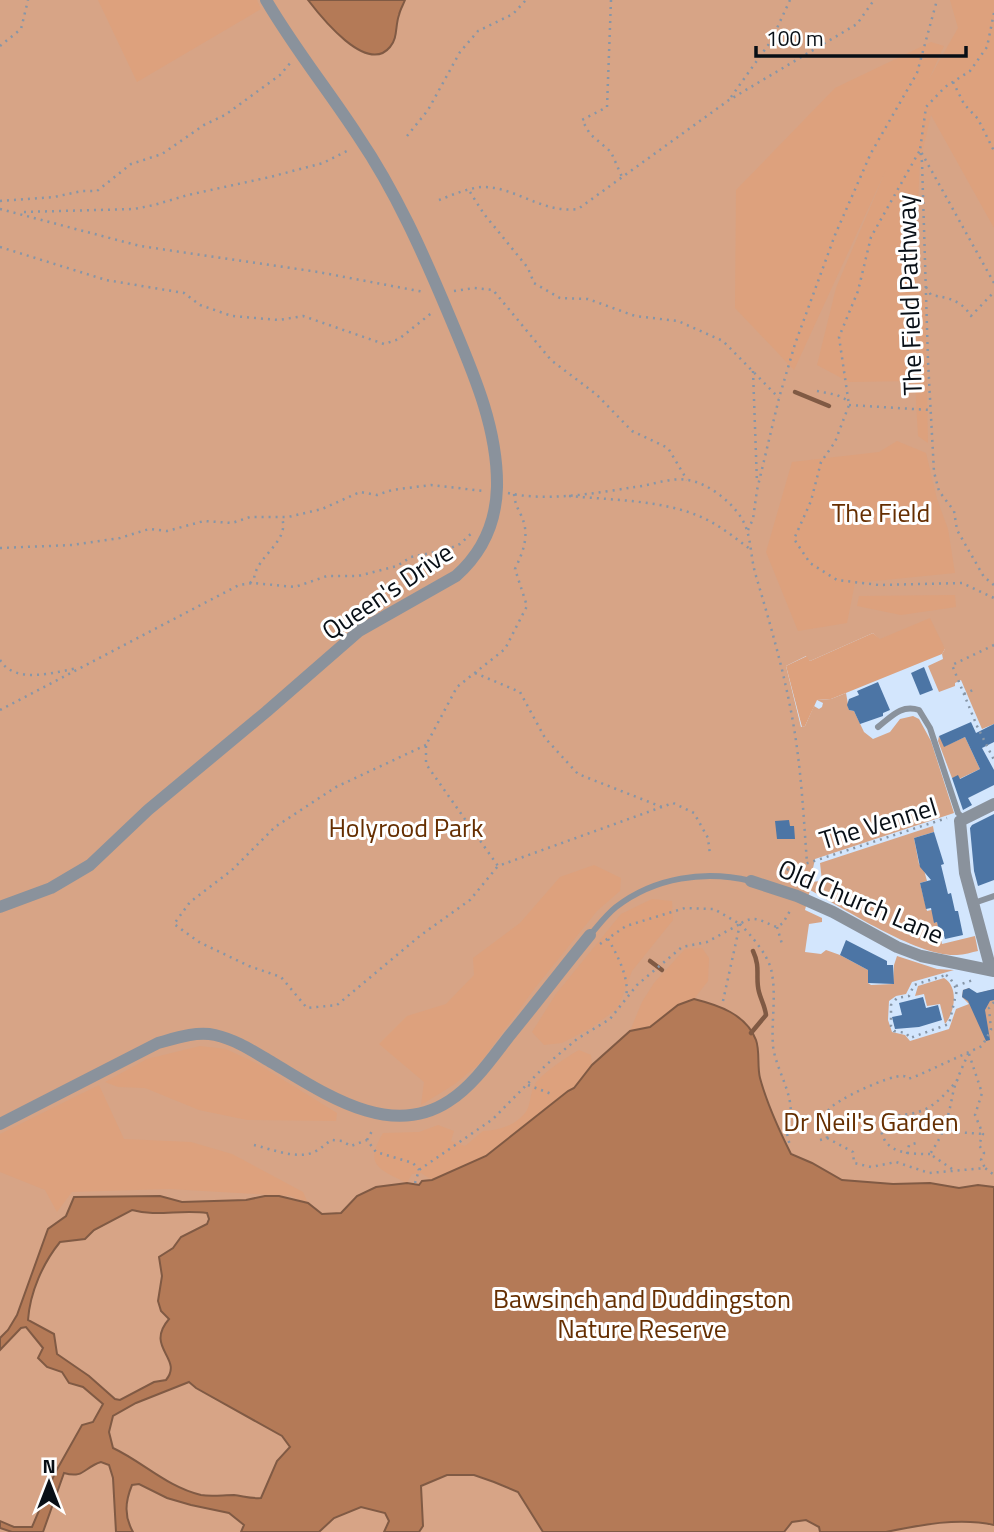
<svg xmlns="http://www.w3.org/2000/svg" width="994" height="1532" viewBox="0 0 994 1532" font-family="'Titillium Web',sans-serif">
<rect width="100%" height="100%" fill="#d3e6fd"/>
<g fill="#d7a486">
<path d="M0,0H994V724L982,729L961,680L955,683V686L939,692L928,666L943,659L942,654L945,649L879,639L873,633L810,661L806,656L786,666L801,727L805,726L814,706L819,709L822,707L823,703L817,700L831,699L846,693L849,710L854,711L864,732L873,739L890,732L900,719L913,716L919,719L931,741L954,813L815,859L810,882L822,881L820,863L933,826L934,832L914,838L919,864L924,870L927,881L920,883L927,911L947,906L934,923L937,922L942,944L975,936L978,951C972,952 964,955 957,955C918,957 845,909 810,890L805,910L822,918V922L809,924L805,952L821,954L826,950L840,955L870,971L868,983L871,985L893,984L894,965L897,956L937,969L954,970L912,982L906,994L896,996L889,1001L888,1020L892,1032L905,1035L910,1041L949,1029L956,1009L969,1004L962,997L963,990L969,988L975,994L994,989V1532H0Z"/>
<path d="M939,736L945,746L965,737L980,769L959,779L958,777L952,778L938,741Z"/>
<path d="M944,978C959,987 955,1012 945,1024L940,1004L927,1006L924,994L915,996L918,986Z"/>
</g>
<g fill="#dda17d">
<path d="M98,0H257L261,9L137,82Z"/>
<path d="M950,0H994V228L931,115L920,162L914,276L925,297L928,443L918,436L915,381L849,382L817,365L836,288L886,170L794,370L735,308L736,190L835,88L931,42L944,46L929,79L958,28Z"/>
<path d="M897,441L926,453L937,499L948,529L955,573L855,583L847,623L798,631L766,552L792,462L879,452Z"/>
<path d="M955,595L956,607L901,615L857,606L859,596Z"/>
<path d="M930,618L945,649L942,654L831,699L817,700L805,726L802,727L786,666L807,656L810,661L873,633L880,639Z"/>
<path d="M594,865L621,878L620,891L597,911L535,988L480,1063L455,1084L421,1105L424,1082L379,1044L407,1016L446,1004L474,975L473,958L520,923L560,877Z"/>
<path d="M652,899L672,901L673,920L632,971L618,1008L591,1028L562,1043L544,1045L532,1032L556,994L621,914Z"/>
<path d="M702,948L709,958L708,981L694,999L678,1005L650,1027L630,1031L642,1002L654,983L685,949Z"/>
<path d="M200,1046L226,1049L256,1063L337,1113L336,1121L247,1120L199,1110L145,1088L118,1087L105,1082L147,1059Z"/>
<path d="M579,1050L591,1055L592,1065L574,1089L568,1091L486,1156L432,1180L421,1173L412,1174L407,1183C378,1169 364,1165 383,1133L419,1132L438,1125L454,1131L451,1141L465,1146L483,1131C498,1131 518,1125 527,1110C531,1103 530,1092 535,1084C541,1074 568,1056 579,1050Z"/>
<path d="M99,1085L124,1139L191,1142L232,1154L303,1192L308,1203L290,1196L169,1189L72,1192L57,1212L45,1190L0,1172V1134Z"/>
</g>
<g fill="#b47a57" stroke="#805a44" stroke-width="2" fill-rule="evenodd">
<path d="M308,0H405C403,5 400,10 399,15C395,26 398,38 390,47C367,75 321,17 308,0Z"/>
<path d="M694,999C718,1005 746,1014 756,1040C760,1051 757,1066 760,1078C767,1104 779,1130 791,1154L812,1163L842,1180L893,1184L930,1183L959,1188L978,1185L994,1187V1525C959,1517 920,1525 886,1532C866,1532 841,1532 820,1532L819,1527L806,1520L792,1522L784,1532H543L518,1492L494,1482L474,1475H447L421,1486L423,1526L419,1532H384L389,1521L385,1513L361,1507L334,1518L319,1532H241L244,1525L229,1513L191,1505L167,1498L139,1484L132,1485C125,1502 124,1516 133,1532H116L113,1478L109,1465L101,1462C84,1467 84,1479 64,1473L43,1532H12L0,1528V1521L14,1527H32L55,1473L82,1425L93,1422L103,1404L83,1387L69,1383L62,1372L47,1367L38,1358L43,1348L26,1327L21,1328L0,1350V1338L8,1330L17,1315L48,1229L66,1216L74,1197L160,1196L182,1202L246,1200L265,1196H279L308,1203L322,1214L341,1213L357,1196L376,1187L407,1183L419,1185L422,1181L432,1180L486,1156L568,1091L574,1088L592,1065L630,1031L650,1027L678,1005ZM132,1210C157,1217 181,1209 207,1213L209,1219L207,1224L181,1237L173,1248L159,1257L162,1276L158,1301L161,1311L169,1319C144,1348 184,1358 166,1380L154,1382L120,1400L115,1399L89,1376L57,1354L54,1334L28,1320C30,1292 43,1263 60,1242L85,1239L94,1230ZM189,1382L196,1388L282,1436L290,1447L277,1461L261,1498C252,1499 243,1496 234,1495C223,1495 211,1497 201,1495C167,1487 143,1462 113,1448L109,1432L113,1416L136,1403Z"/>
</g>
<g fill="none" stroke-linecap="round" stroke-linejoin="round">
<g stroke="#805a44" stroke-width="4.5">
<path d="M795,392L829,406"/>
<path d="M650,961L662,970"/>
<path d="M751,1033L766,1015C765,1006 761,1000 759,992C755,977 761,968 753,951"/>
</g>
</g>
<g fill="#4c75a5">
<path d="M924,667L933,690L920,695L911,673Z"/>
<path d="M878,682L890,710L883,713V716L860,724L854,711L849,710L847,705L849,699L859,695L857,691Z"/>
<path d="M971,722L976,733L994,724V742L982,748L994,770V785L968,798L972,805L963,810L952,778L958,775L960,779L980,769L965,737L944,747L939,736Z"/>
<path d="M994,814V880L978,886L974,871L970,828L972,825Z"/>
<path d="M789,820L790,826H794L795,839H777L775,821Z"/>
<path d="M934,832L944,864L941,865L948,894L951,893L955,911H958L963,935L945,939L943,932L939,933L937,922L934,923L931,908L926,909L920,883L931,880L920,867L914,838Z"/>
<path d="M846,940L887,961V965H893L894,984L868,983V970L840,955Z"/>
<path d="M969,988L977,993L994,989V1000L990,1001L985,1010L990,1040L986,1041L968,1001L962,997L963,990Z"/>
<path d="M923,997L926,1008L938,1005L942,1020L919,1027L895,1029L892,1017L902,1015L899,1003Z"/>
</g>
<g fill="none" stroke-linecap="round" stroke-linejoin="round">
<g stroke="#8796a7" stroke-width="2.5" stroke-dasharray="2 5" stroke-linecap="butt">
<path d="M611,0L607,107L582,120L590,134L611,152L622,177"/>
<path d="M994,13L987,47L970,71L945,87L926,107L920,150L922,162L928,361L934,472L939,491L954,511L957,530L984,577L994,585"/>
<path d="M0,46L21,29L28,0"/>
<path d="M953,82L964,104L978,119L994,151"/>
<path d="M731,97L771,41L790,0"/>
<path d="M407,136L428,110L460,52L478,31L513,14L526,0"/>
<path d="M470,192L484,214L528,268L534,283L560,298L588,299L635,316L678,321L723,341L779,398"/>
<path d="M439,200C452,195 468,188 482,187C514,186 543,214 578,209L729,100L857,24L874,0"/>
<path d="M0,201L54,197L82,191H97L131,164L162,154L204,125L225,115L280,75L292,61"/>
<path d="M0,209L140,246L318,272L424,292"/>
<path d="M24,212L134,209L154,205L188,195L270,177L323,163L351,149"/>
<path d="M0,247L106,280L184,293L200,305L232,316L279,320L303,316L384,344L399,339L434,311"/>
<path d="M994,283L920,150L871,237L858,291L839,337L849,405L835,442L821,462L811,501L794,539L810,563L837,580L879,585L962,583L994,598"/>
<path d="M926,287L931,295C949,298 961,300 971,316L994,292"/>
<path d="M454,291L474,288L493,290L551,360L597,395L632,431L668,448L687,480"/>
<path d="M753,371L757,483"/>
<path d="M817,391L837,395L849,401"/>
<path d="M849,405L930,410"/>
<path d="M508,493C548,502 596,493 635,487C653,485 670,477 688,480C708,483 732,502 742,519C752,536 750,557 756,576C772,630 788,685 796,741C802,782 804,823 807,863"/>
<path d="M514,494C515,503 517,507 521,515C530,534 524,550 515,569L527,606L505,649L457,687L426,745V764L498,866L673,803L694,813L708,838L710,855"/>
<path d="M569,496C612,500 660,500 699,516C718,524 734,537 750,549"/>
<path d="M748,530L753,519L757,490L779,398L795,344L835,235L871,153L917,73L937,0"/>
<path d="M0,548L72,545L120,538L149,529L167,531L204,521L232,523L250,517H288L322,509L360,492L377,495L392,490L431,485L484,491"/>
<path d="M250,583L254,579C256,556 290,542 282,518"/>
<path d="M994,645L952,665L977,726L994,760"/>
<path d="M0,660C15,685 56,672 78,668"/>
<path d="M475,673L520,692L545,738L578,774L662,807"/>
<path d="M964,694L973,690"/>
<path d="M0,710L239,585L253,583L295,587L327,576H358L397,566L411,557L446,550L460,544L474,531"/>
<path d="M426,745L336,787L275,827L232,870L190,902L174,924L199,942L249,966L281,977L307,1008L337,1005L421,935L470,900L498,866"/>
<path d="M780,872L947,818"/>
<path d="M740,924C751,935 767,954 771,969C777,994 771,1021 773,1046C776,1073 801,1103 786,1130L790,1146"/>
<path d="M777,927L782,944"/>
<path d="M608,939C617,954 630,979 626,997"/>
<path d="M600,944L626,926L685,908L714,909L740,924C756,913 763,923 777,927L783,923L791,909"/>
<path d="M946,975L950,978L957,990L949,1024L910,1038L906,1033L894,1031L891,1026V1005L897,998L909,996L914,985Z"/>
<path d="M956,986L973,980"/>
<path d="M723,1001L740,924"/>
<path d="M969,1054L982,1093L975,1115L983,1134L979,1145L984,1153L981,1160L985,1168"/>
<path d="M528,1085L554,1095"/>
<path d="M945,1127L956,1132L983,1134"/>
<path d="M827,1138L853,1152L854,1163L871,1167L896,1162L929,1173L985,1168L994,1175"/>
<path d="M367,1140L372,1131"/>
<path d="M820,1140L827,1138C826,1129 824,1119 828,1111C832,1101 892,1074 903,1076C905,1076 907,1078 908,1079L919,1075L982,1046L991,1030L989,1008L994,1002"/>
<path d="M254,1145C271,1149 298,1160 314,1152C321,1149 326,1143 332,1140L342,1141L351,1146L367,1140L376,1152L413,1163L419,1170"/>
<path d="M907,1154L909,1145L920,1142"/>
<path d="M930,1154C910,1154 884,1154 881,1129C893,1110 903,1118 921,1111C936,1106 949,1090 959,1078"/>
<path d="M952,1169L930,1154C945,1132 948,1118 953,1093C956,1079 964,1065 969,1051"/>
<path d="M415,1183L419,1170L493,1119L546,1065L577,1039L610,1019L637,985L682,947L707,942L740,924"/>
</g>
<g stroke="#8a929c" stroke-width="6">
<path d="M878,727C891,717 901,704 919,710L930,728L958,813L964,819"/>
<path d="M974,903L994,896"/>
<path d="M590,935C598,926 606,915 616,907C655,877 705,870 751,881"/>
</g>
<g stroke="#8a929c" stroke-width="12">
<path d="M751,881L797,896L833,912L897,947L921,956L994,971"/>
<path d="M0,907L51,888L90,865L148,810L266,712L359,631L456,576C482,553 496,522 497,487C498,427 472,370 449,315C423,253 396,192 358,136C328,90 294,48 266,0"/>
<path d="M991,970L965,873L960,821L994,804"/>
<path d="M0,1124L158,1043C176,1038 196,1031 215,1035C237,1040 254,1052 273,1063C324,1093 390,1140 449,1101C473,1086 492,1058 510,1035C537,1002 563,968 590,935"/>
</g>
</g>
<g text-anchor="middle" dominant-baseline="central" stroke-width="6" stroke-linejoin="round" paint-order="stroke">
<g font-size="26" fill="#080f16" stroke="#fff">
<text transform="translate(909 295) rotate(-92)">The Field Pathway</text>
<text transform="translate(387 591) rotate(-34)">Queen's Drive</text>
<text transform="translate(878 823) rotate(-17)">The Vennel</text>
<text transform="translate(861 901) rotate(23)">Old Church Lane</text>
</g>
<g font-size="26" fill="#652e01" stroke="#fff">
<text x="881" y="512">The Field</text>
<text x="406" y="827">Holyrood Park</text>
<text x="871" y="1121">Dr Neil's Garden</text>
<text x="642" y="1298">Bawsinch and Duddingston<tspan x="642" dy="30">Nature Reserve</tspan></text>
</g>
</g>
<g transform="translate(49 1483)" stroke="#ffffff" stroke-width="5" paint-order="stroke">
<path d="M0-5L12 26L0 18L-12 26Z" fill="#080f16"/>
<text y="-10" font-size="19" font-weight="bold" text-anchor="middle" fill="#080f16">N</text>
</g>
<path d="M756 46v10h210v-10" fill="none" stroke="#080f16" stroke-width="3.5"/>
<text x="766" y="46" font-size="21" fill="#080f16" stroke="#ffffff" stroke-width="5" paint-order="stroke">100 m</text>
</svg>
